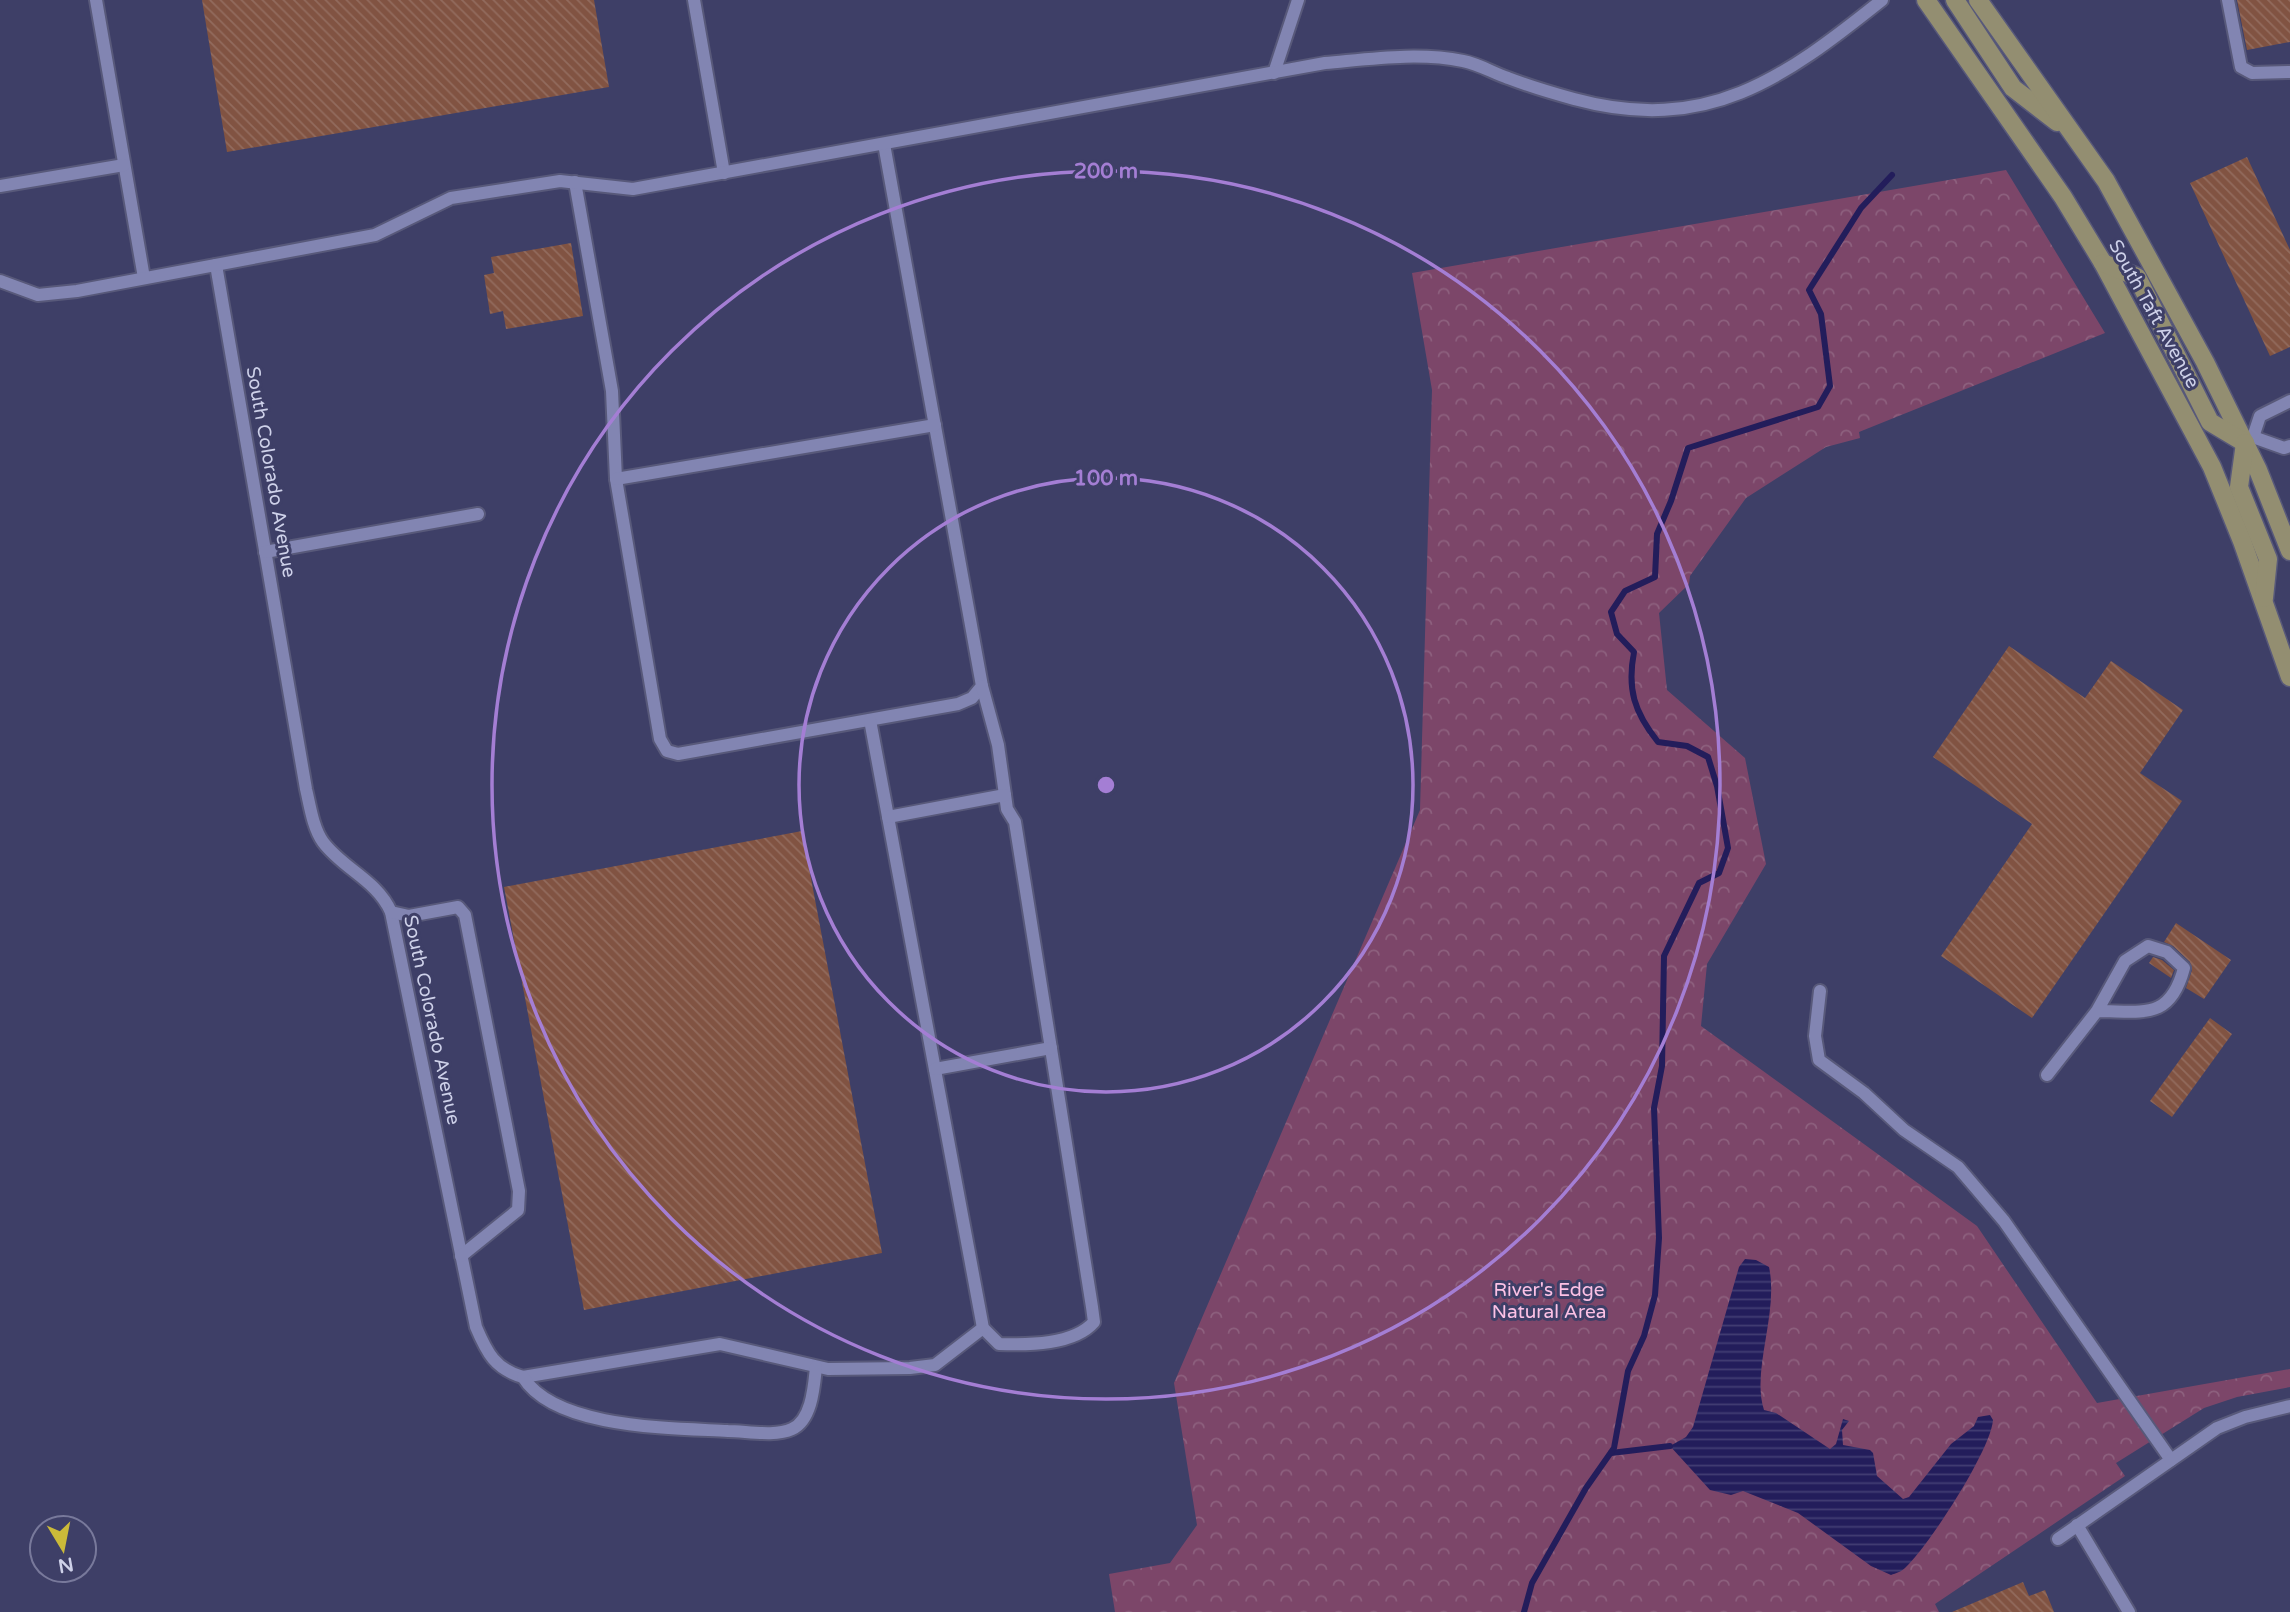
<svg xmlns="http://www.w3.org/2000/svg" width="2290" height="1612" viewBox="0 0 2290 1612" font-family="'Varela Round',sans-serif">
<defs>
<pattern id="forest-crowns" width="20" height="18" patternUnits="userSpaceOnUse" patternTransform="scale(1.75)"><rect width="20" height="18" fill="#7c4669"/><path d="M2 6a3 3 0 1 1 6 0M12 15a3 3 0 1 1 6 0" fill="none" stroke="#8d607e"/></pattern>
<pattern id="water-rules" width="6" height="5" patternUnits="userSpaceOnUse" patternTransform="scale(1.75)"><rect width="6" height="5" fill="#231d5b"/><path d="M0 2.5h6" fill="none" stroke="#423d73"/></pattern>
<pattern id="building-back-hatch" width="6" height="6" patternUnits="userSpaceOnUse" patternTransform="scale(1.75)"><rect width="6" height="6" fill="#815342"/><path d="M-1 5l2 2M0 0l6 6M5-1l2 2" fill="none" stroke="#926b5d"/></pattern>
</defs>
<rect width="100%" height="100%" fill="#3e3f67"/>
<path fill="url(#forest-crowns)" d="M2006,170L2105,333L1859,432L1860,438L1826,447L1746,498L1690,576L1689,584L1659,613L1667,690L1745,758L1766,864L1707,964L1701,1026L1977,1226L2097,1403L2290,1369V1387L2237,1397L2204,1408L2116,1463L2125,1476L1935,1604L1939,1612H1115L1109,1574L1170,1563L1197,1525L1174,1383L1420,810L1432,390L1412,273Z"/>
<path fill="url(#water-rules)" d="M1745,1259L1756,1260L1769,1267C1779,1313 1751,1370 1764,1410L1776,1413L1830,1449L1836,1444L1843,1419L1849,1421L1842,1430L1843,1445L1870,1450L1873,1453L1877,1476L1903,1499L1909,1497L1951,1444L1974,1426L1978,1417L1990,1415L1993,1420C1991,1450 1928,1547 1905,1568C1901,1572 1896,1573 1891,1575L1871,1566L1798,1513L1743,1491L1731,1495L1710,1490L1670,1446L1686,1437L1693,1427L1739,1267Z"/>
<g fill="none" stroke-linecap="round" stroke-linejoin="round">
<g stroke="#231d5b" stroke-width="6">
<path d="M1611,1453L1670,1446"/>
<path d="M1524,1612L1532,1583L1586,1488L1614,1448L1628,1371L1644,1336L1655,1295L1659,1238L1654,1108L1662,1066L1664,956L1699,883L1719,873L1728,848L1717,786L1708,757L1687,746L1658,742C1634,712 1627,689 1634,652L1617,634L1611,612L1625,591L1655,577L1657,534L1671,501L1688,448L1818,407L1830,386L1821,314L1809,290L1861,208L1892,175"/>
</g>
</g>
<g fill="url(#building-back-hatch)">
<path d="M202,0H594L609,87L227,152Z"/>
<path d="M2237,0H2290V42L2247,50Z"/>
<path d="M2247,157L2290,250V347L2270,356L2190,183Z"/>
<path d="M571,243L583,316L506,329L503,311L490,314L484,275L494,273L491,257Z"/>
<path d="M2009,646L2085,698L2111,661L2183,710L2140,773L2182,801L2032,1018L1941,956L2032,824L1933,757Z"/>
<path d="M802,831L882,1253L584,1310L504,887Z"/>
<path d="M2176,923L2231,960L2204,999L2186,988L2192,970L2190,962L2173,946L2164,942Z"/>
<path d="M2153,957L2162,960L2174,970L2171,978L2149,963Z"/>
<path d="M2210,1018L2232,1034L2172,1117L2150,1101Z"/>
<path d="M2023,1582L2029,1596L2045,1590L2054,1612H1952Z"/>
</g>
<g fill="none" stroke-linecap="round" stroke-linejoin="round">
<defs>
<g id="minor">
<path d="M96,0L144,278"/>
<path d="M694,0L724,173"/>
<path d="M2228,0L2241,67L2252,73L2290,72"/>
<path d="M1274,73L1298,0"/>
<path d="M575,182L612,391L616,479L660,739L667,751L678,754L958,704L972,698L982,686L884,144"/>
<path d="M0,186L124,165"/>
<path d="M216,265L306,789C310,806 313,828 323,842C343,869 377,880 391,912L476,1327C487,1353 495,1369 523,1377L720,1344L828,1369L910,1368L935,1365L983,1328"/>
<path d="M0,281L38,295L77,291L375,235L451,198L560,181L633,189L1325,63C1371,59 1418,52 1463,61C1479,64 1493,73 1508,78C1529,86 1552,93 1574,99C1707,135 1783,79 1882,0"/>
<path d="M2253,437L2284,448L2290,446"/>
<path d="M2245,443L2253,437L2260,416L2290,401"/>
<path d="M616,479L935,425"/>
<path d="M265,552L478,514"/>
<path d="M870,720L983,1328L999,1344C1028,1345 1074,1345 1094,1322L1092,1307L1015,822L1007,809L998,745L982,686"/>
<path d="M888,817L1005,795"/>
<path d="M391,912L409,916L458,907L465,915L519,1191L518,1210L461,1256"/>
<path d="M1820,991L1815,1036L1819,1060L1864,1093L1904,1130L1958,1167L2004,1221L2171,1460"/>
<path d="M935,1069L1051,1048"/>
<path d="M2047,1075L2097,1011C2143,1011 2170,1021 2184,968L2167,952L2148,946L2125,961L2097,1011"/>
<path d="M523,1377C555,1429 673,1428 728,1431C746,1431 775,1437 792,1429C812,1420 814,1386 816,1367"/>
<path d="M2077,1525L2129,1612"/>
<path d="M2058,1539L2217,1428L2245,1417L2290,1406"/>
</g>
<g id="major">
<path d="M1926,0L2063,197L2103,263L2212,467L2242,541L2290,677"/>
<path d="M1955,0L2013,88L2057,122"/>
<path d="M1978,0L2106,181L2205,362L2258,470L2290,551"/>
<path d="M2103,263L2137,277L2210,422L2245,443"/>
<path d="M2245,443L2239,487L2268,559L2264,598"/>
</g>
</defs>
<use href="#minor" stroke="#58597a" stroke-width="16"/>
<use href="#major" stroke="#58597a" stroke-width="21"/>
<use href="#minor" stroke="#8285b2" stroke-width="12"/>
<use href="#major" stroke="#938e71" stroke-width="18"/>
</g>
<g fill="none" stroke="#a47ed4" stroke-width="3.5">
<circle cx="1106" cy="785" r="307"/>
<circle cx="1106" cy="785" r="614"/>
</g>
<g text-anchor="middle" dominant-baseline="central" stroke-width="6" stroke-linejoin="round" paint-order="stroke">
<g font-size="19" fill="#ced1e9" stroke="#3e3f67">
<text transform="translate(2154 314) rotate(61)">South Taft Avenue</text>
<text transform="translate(271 472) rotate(80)">South Colorado Avenue</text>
<text transform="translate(432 1020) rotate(78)">South Colorado Avenue</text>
</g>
<g font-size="19" fill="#fcc1e5" stroke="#3e3f67">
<text x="1549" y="1290">River's Edge<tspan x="1549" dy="22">Natural Area</tspan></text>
</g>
</g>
<circle cx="1106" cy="785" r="10" fill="#a47ed4" stroke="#3e3f67" stroke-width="3.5"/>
<g font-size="21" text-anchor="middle" font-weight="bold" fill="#a47ed4" stroke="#3e3f67" stroke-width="6" stroke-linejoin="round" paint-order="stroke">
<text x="1106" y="178">200 m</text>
<text x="1106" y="485">100 m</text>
</g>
<g transform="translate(63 1549) rotate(170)"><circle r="33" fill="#3e3f67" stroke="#78799b" stroke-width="2"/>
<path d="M0-5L12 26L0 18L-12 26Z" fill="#cbba39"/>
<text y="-10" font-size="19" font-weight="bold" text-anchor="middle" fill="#ced1e9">N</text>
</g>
</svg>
